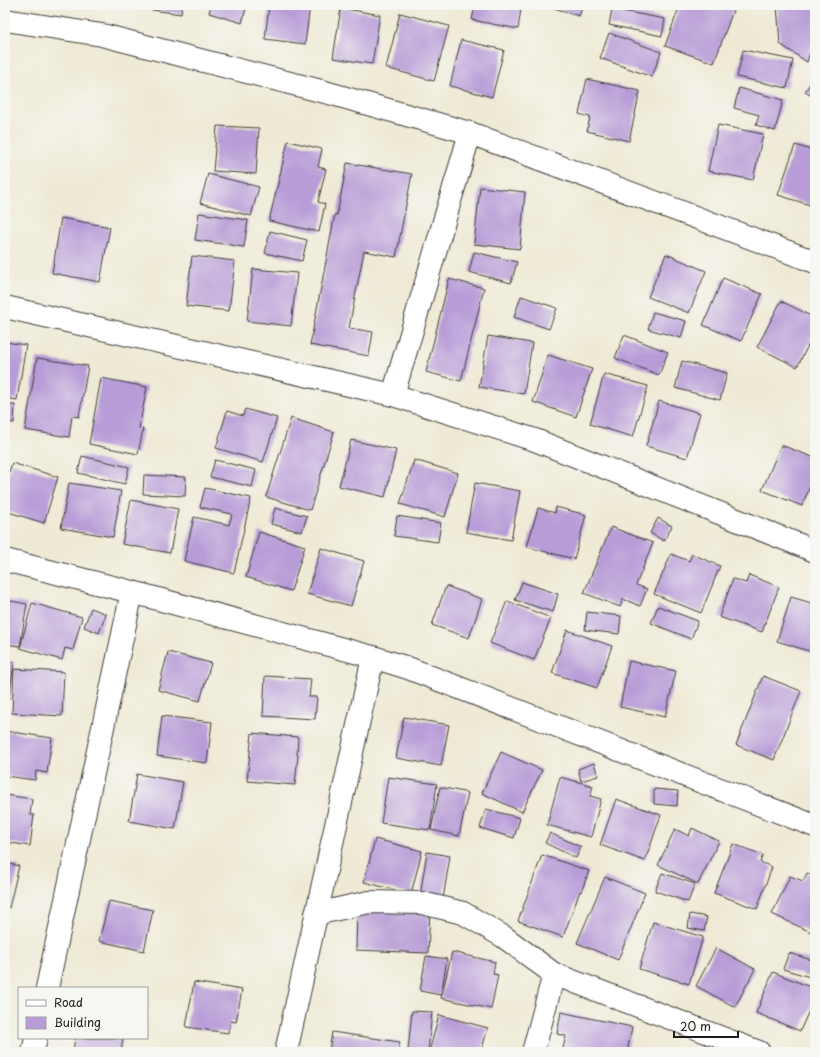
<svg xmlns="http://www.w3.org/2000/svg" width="820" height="1057" viewBox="0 0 820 1057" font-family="'Playpen Sans',sans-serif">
<rect width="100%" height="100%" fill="#f6f6f2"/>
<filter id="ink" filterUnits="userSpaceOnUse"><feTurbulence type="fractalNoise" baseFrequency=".025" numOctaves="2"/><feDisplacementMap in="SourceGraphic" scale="8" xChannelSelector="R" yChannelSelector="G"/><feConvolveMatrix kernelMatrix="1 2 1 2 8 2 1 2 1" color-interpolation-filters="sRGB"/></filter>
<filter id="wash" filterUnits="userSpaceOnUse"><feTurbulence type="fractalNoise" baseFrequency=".012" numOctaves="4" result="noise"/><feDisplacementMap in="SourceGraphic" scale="16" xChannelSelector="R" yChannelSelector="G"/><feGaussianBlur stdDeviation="0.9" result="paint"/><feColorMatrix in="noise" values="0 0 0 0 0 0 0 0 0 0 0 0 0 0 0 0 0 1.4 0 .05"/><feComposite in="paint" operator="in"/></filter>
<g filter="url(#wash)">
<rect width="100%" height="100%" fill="#efead5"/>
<g id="blocks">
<g fill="#b79cd7">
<path d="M139,5H182L181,14L138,8Z"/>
<path d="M211,5H247L242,23L209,13Z"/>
<path d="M269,5H310L305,44L265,39Z"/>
<path d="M475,5H498L521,9L518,29L472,20Z"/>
<path d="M545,5H583L579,16Z"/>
<path d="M680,5H735L714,63L665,46Z"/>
<path d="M777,5H815V35L807,62L780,44Z"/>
<path d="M341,8L380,15L372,64L333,58Z"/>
<path d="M612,9L665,19L662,36L609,25Z"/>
<path d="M400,13L449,26L434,81L386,68Z"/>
<path d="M609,33L661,52L652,77L600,58Z"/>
<path d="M461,40L504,50L492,97L450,86Z"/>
<path d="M743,50L793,60L787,88L737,77Z"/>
<path d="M815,76V98L805,92Z"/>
<path d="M587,79L640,91L629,141L587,131L590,117L579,114Z"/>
<path d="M739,88L783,100L775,131L756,125L759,115L734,108Z"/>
<path d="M718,125L763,134L753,180L708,171Z"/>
<path d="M217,126L259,128L256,174L213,171Z"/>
<path d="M288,141L322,149L318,167L326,169L318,202L325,204L319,232L269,221Z"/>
<path d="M795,145L815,151V190L810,205L778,195Z"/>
<path d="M347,163L412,174L396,257L364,251L349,328L373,332L369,356L310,345L335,214L337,215Z"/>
<path d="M208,174L259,187L251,216L200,203Z"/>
<path d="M480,187L525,192L520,249L474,244Z"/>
<path d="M199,213L248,220L244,247L195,240Z"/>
<path d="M61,218L110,227L100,282L52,273Z"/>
<path d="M270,231L307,240L302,261L265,253Z"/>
<path d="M474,252L517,262L511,283L469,272Z"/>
<path d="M666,254L706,271L689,313L648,297Z"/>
<path d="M192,256L235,261L229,311L186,306Z"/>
<path d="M253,269L297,273L291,326L247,321Z"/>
<path d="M723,278L762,294L741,341L703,325Z"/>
<path d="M449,279L484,288L461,381L426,372Z"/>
<path d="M521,296L557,308L549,329L514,317Z"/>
<path d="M781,301L815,318V332L797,367L757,347Z"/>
<path d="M653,312L686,321L681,338L648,329Z"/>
<path d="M624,335L668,352L659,375L615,358Z"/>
<path d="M488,336L532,343L524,394L479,387Z"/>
<path d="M5,342L26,345L17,400L5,398Z"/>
<path d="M548,355L592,369L576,417L533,402Z"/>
<path d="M37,358L88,366L79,417L72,416L69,437L25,430Z"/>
<path d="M682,361L727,373L720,400L675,388Z"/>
<path d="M604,374L648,386L633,437L590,424Z"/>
<path d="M101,378L147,387L139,428L143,429L138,454L89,444Z"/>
<path d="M659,401L700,413L687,458L646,446Z"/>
<path d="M5,405H15L14,423L5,422Z"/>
<path d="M245,409L277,418L263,462L216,448L227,411L243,416Z"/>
<path d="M291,418L334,432L310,510L266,497Z"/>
<path d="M351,440L396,450L385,497L339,486Z"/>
<path d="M781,445L815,458V474L802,506L762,490Z"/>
<path d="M82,456L129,467L125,484L78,473Z"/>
<path d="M215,460L256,470L252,487L210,477Z"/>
<path d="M414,460L458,473L445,517L400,504Z"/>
<path d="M12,463L58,477L44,523L5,511V485Z"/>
<path d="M144,475L186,477L185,496L143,494Z"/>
<path d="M69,483L121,491L113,537L61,528Z"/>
<path d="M475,483L520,491L511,540L466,532Z"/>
<path d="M205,488L251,498L234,573L184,561L194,517L229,525L232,514L200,507Z"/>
<path d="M131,500L178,509L170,553L122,544Z"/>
<path d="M556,507L586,515L574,559L527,547L538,508L555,513Z"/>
<path d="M275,508L307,516L302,532L271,524Z"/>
<path d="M397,516L441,523L438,542L394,536Z"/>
<path d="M658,518L672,526L664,541L650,533Z"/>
<path d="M611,527L653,543L636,585L647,589L640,606L623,599L620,607L584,593Z"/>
<path d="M259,532L305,546L291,591L246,577Z"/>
<path d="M321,548L364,561L351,606L307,594Z"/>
<path d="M671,554L689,561L692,554L720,566L701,613L654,594Z"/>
<path d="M749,575L779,587L762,632L719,617L733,579L746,583Z"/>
<path d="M522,582L558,594L553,612L515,600Z"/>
<path d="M446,586L482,599L469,638L432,625Z"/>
<path d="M791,597L815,604V653L777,641Z"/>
<path d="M5,600L27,604L20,646L5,644Z"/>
<path d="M507,601L551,618L534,660L490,643Z"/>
<path d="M32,603L82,617L73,650L65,648L62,660L20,648Z"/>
<path d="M658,606L698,621L691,639L651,623Z"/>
<path d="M91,608L106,614L99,633L84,627Z"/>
<path d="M587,612L621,616L619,634L585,630Z"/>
<path d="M567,630L612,646L597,688L552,673Z"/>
<path d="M168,652L211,663L200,701L158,690Z"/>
<path d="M5,661L14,662L9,699L5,698Z"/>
<path d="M629,661L676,671L665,717L620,707Z"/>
<path d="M14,669L64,672L62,716L12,713Z"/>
<path d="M265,676L311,679L309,697H317L315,719L263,716Z"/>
<path d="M763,676L801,691L774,760L736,745Z"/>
<path d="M162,716L212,722L207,763L157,756Z"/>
<path d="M404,717L449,725L441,766L396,758Z"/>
<path d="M5,731L52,738L47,773L36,771L35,780L5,776Z"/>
<path d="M252,733L298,737L297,755H298L295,785L247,781Z"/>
<path d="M501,752L542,770L522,812L482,793Z"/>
<path d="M594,763L598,776L581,781L578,769Z"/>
<path d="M137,774L183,782L175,829L129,821Z"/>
<path d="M388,777L437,784L430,830L381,823Z"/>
<path d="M560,777L593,786L590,796L601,799L591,837L547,825Z"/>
<path d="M440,787L468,793L459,836L431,830Z"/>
<path d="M654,789L678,791L677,806L654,804Z"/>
<path d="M5,795L32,799L30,815H34L30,846L5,842Z"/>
<path d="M616,799L661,815L645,861L600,845Z"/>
<path d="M486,809L520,818L514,838L480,828Z"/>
<path d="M692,828L719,841L698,884L658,865L675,829L689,836Z"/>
<path d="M550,833L581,847L576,858L545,843Z"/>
<path d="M375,839L422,851L411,894L364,882Z"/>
<path d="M733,844L763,855L760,862L772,867L757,909L714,893Z"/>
<path d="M427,852L450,856L443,899L420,896Z"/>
<path d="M542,855L589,871L581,892L580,891L563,937L518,921Z"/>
<path d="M5,863L19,866L9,908H5Z"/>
<path d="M662,873L695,884L688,902L655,891Z"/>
<path d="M807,873L815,876V929L813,933L772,914L790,876L803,881Z"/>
<path d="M605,877L645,893L618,960L577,943Z"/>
<path d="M109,901L153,910L144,951L99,941Z"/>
<path d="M357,908L430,910L428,953L356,950Z"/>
<path d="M690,914L707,917L704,931L688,928Z"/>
<path d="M653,922L703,937L689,984L639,969Z"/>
<path d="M716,948L755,969L735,1007L696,986Z"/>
<path d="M452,952L495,962L493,974L498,975L491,1009L441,998Z"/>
<path d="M789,953L815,961L810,977L783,969Z"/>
<path d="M426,956L447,959L441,995L420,991Z"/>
<path d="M773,972L815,989V997L800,1031L756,1013Z"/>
<path d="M194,982L242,990L236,1022L231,1021L228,1033L186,1027Z"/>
<path d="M412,1011L432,1012L428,1052L408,1050Z"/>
<path d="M561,1012L632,1027L627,1052H562L566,1036L557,1034Z"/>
<path d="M439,1015L488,1028L481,1052H429Z"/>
<path d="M332,1032L400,1042L398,1052H329Z"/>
<path d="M75,1038H123L121,1052H73Z"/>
</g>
</g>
</g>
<g filter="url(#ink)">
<use href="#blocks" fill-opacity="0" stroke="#3c3b38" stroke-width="1"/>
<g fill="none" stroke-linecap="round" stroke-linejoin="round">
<defs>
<g id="street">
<path d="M5,20L102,35L325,92L470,133L815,262"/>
<path d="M5,307L393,395L535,440L815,551"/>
<path d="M393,395L470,133"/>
<path d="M5,560L132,592L373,657L408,668L815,826"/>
<path d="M316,914L369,902L422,903L463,913L504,937L554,974"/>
<path d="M47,988L132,592"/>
<path d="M33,1052L36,1038"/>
<path d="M286,1052L373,657"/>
<path d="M533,1052L554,974L759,1052"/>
</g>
</defs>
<use href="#street" stroke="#3c3b38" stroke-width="24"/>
<use href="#street" stroke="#fff" stroke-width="22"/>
</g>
</g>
<rect width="820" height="1057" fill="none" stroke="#f6f6f2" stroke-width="20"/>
<rect x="18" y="987" width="130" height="52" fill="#f6f6f2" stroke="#9f9f9c"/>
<rect x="26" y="1000" width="20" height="6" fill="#ffffff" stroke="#9f9f9c"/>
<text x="54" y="1007" font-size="12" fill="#1c1c1c">Road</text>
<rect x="26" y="1017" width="20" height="12" fill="#b79cd7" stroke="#9f9f9c"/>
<text x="54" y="1027" font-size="12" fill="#1c1c1c">Building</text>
<path d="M674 1031v6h64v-6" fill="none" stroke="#1c1c1c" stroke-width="2"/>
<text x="680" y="1031" font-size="12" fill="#1c1c1c" stroke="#f6f6f2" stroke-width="3" paint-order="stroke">20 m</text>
</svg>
